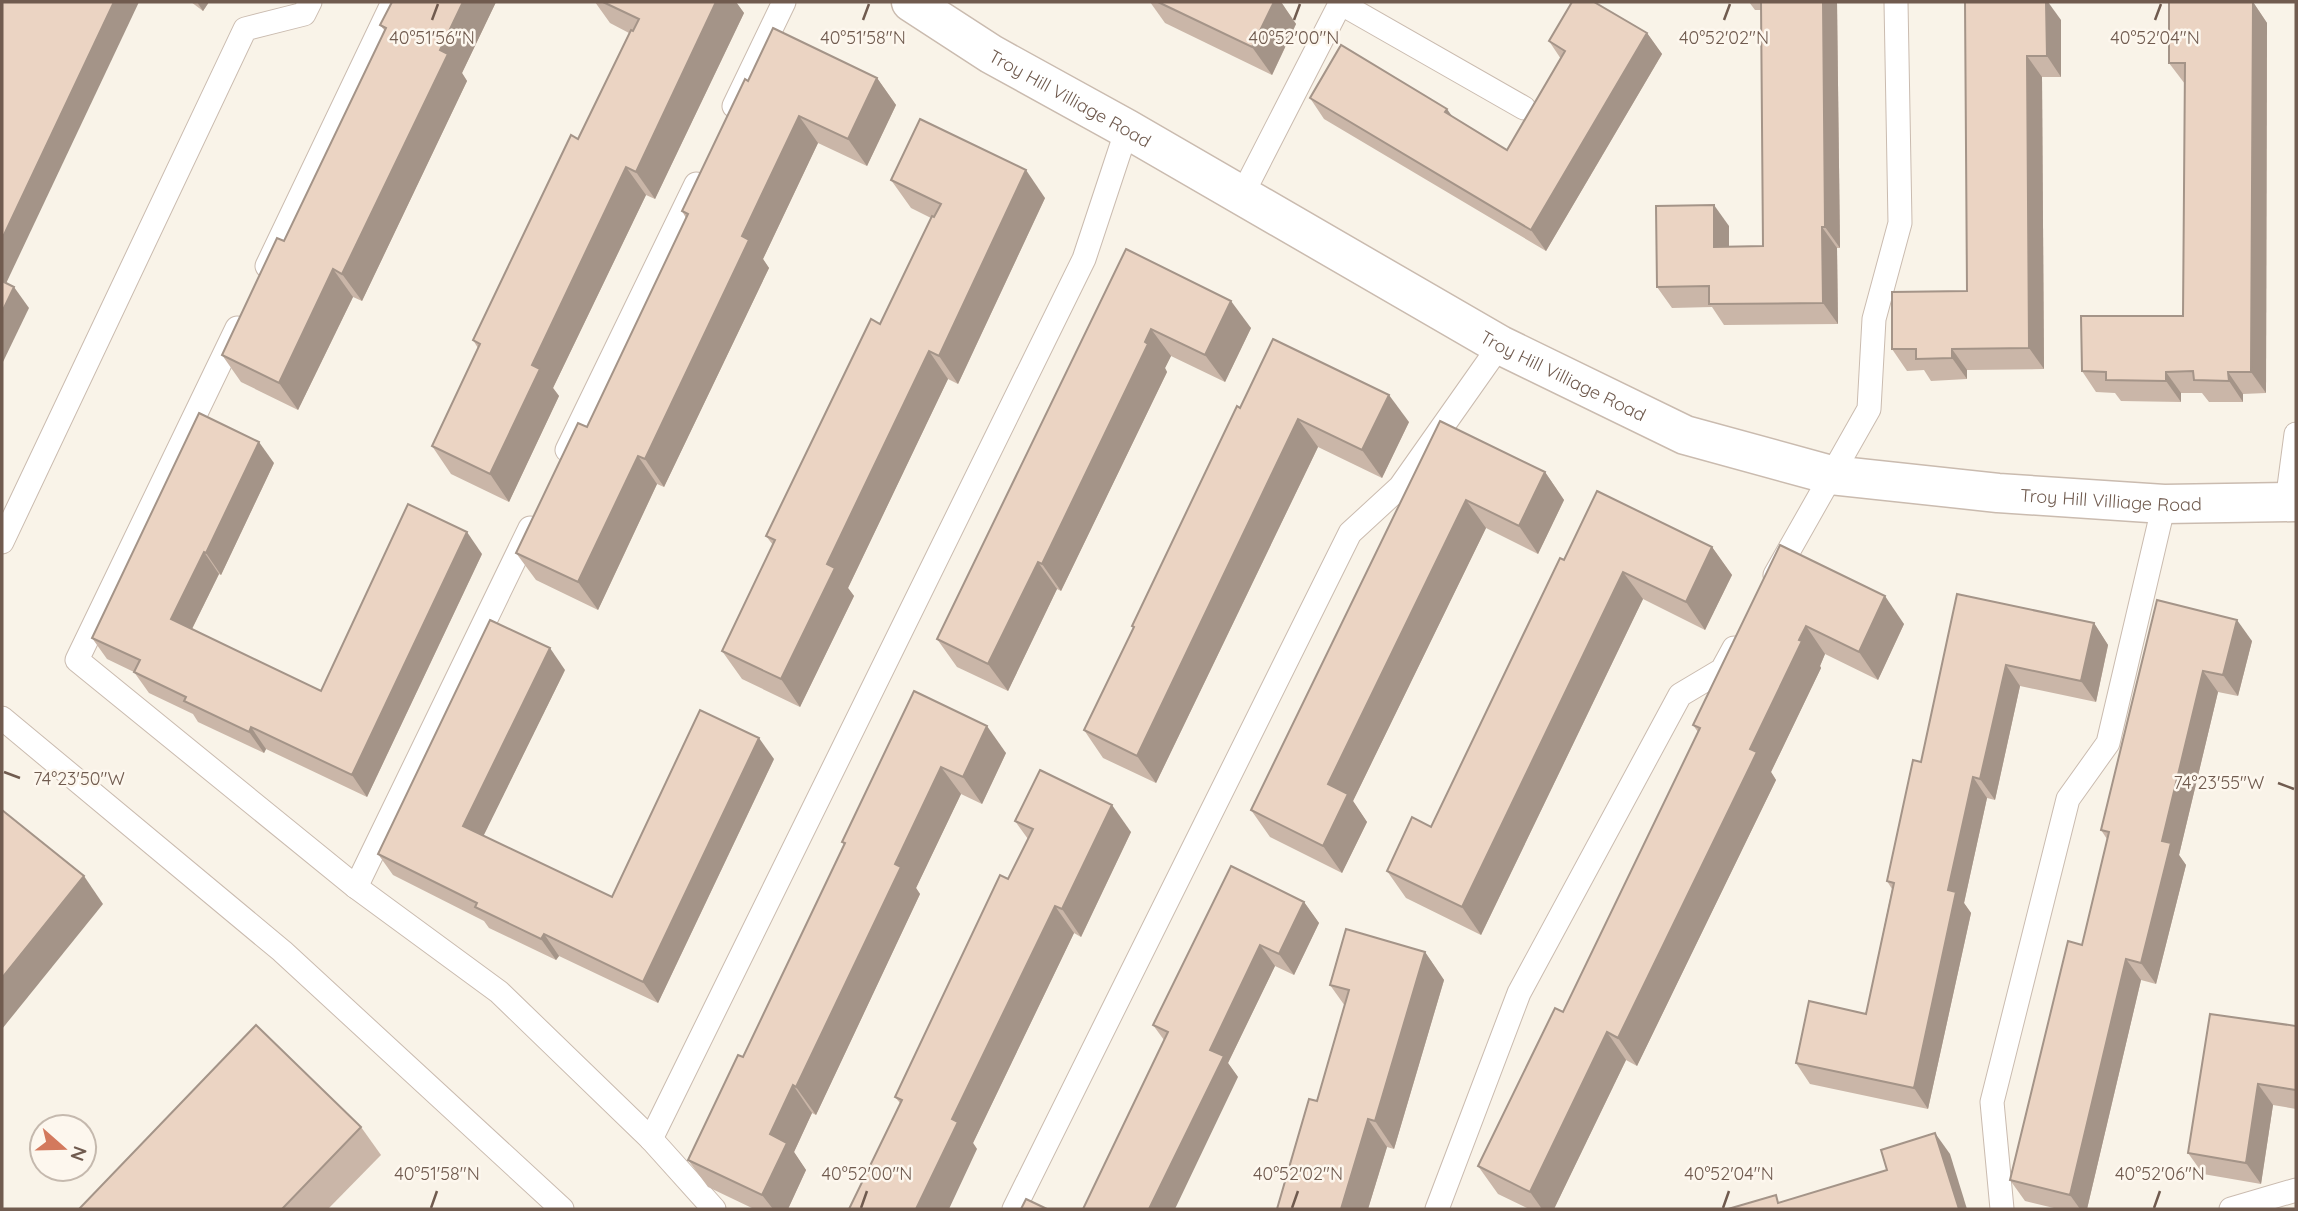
<svg xmlns="http://www.w3.org/2000/svg" width="2298" height="1211" viewBox="0 0 2298 1211" font-family="Quicksand,sans-serif">
<rect width="100%" height="100%" fill="#f9f3e8"/>
<g fill="none" stroke-linecap="round" stroke-linejoin="round">
<defs>
<g id="lane">
<path d="M1340,3L1524,108"/>
<path d="M734,106L784,2"/>
<path d="M1242,195L1341,2"/>
<path d="M267,266L393,2"/>
<path d="M237,328L77,660L356,887L499,992L651,1139L714,1209"/>
<path d="M567,450L696,184"/>
<path d="M2287,502L2296,434"/>
<path d="M2,542L245,29L304,14L310,2"/>
<path d="M1775,575L1869,409L1874,319L1900,223L1896,2"/>
<path d="M2,718L282,951L562,1209"/>
<path d="M356,887L530,528"/>
<path d="M651,1139L1084,259L1127,129"/>
<path d="M1014,1209L1350,533L1400,487L1500,345"/>
<path d="M1437,1209L1519,993L1680,695L1722,670L1734,648"/>
<path d="M2002,1209L1992,1102L2068,799L2108,743L2164,504"/>
<path d="M2231,1209L2296,1190"/>
</g>
<g id="street">
<path id="s1" d="M911,2L991,54L1127,129L1500,345L1685,435L1831,475L1998,493L2164,504L2296,502"/>
</g>
</defs>
<use href="#lane" stroke="#cabbaf" stroke-width="25"/>
<use href="#street" stroke="#cabbaf" stroke-width="41"/>
<use href="#lane" stroke="#fff" stroke-width="23"/>
<use href="#street" stroke="#fff" stroke-width="38"/>
</g>
<g fill="#cab6a8">
<path d="M191,2H209L203,11Z"/>
<path d="M392,2H496L462,73L467,81L362,301L353,297L298,410L241,382L222,355L284,241L385,31L380,25Z"/>
<path d="M595,2H736L744,13L655,199L646,195L553,388L559,396L509,502L451,474L432,446L478,348L473,340L578,139L629,33L610,23Z"/>
<path d="M1150,2H1281L1296,24L1272,75L1165,23Z"/>
<path d="M1749,2H1837L1840,248H1837L1838,324L1724,325L1712,307L1672,308L1657,287L1729,226V247L1763,246L1761,10H1755Z"/>
<path d="M1965,2L2061,20V77H2042L2044,369L1967,370V379L1931,381L1924,370L1907,371L1892,349L1967,291Z"/>
<path d="M2253,2L2267,23L2266,393L2243,394V402H2209L2202,393H2181V402L2121,401L2115,393L2096,392L2082,371L2183,316L2185,84L2169,63Z"/>
<path d="M1647,33L1662,54L1546,251L1324,119L1310,98L1454,118L1507,150L1561,59L1549,41Z"/>
<path d="M877,78L896,105L867,166L818,143L763,259L769,268L664,487L657,484L598,610L536,580L516,553L587,427L686,218L682,211L748,81Z"/>
<path d="M891,180L1045,198L958,384L948,379L848,588L854,596L800,707L742,679L722,651L773,545L766,536L880,324L931,218L911,208Z"/>
<path d="M1126,249L1251,328L1225,382L1171,356L1165,368L1167,372L1061,591L1057,589L1008,691L957,667L937,639Z"/>
<path d="M1240,408L1409,422L1382,478L1318,447L1156,783L1103,758L1084,730L1134,629L1132,626Z"/>
<path d="M1440,421L1545,472L1564,500L1538,554L1486,528L1353,801L1367,822L1342,873L1270,837L1251,810Z"/>
<path d="M274,463L221,575L219,574L192,629L321,691L482,554L367,797L266,749L264,753L198,722L193,714L149,693L134,672L107,659L92,638Z"/>
<path d="M1780,545L1904,624L1878,680L1825,654L1820,666L1821,668L1771,772L1776,780L1637,1066L1626,1060L1554,1209H1529L1498,1194L1478,1166L1563,1012L1698,732L1693,725Z"/>
<path d="M1712,547L1732,575L1705,630L1643,599L1481,935L1406,898L1387,871L1431,827L1564,560Z"/>
<path d="M1957,594L2094,623L2108,645L2096,702L2020,686L1995,800L1987,798L1964,903L1971,913L1928,1109L1810,1084L1796,1063L1866,1014L1892,889L1887,881L1921,762Z"/>
<path d="M2157,600L2252,641L2238,696L2218,692L2179,855L2186,865L2156,984L2141,980L2087,1209H2058L2025,1201L2010,1180L2082,945L2107,839L2101,830Z"/>
<path d="M565,670L483,836L612,897L774,759L658,1003L559,956L556,960L489,928L484,921L393,875L378,854Z"/>
<path d="M914,691L1006,753L982,804L961,794L916,888L920,894L816,1115L812,1113L794,1152L806,1170L788,1209H754L708,1187L688,1160L743,1057L844,845L842,842Z"/>
<path d="M1015,821L1131,832L1081,937L1074,933L973,1143L977,1149L900,1103L895,1097L1008,879L1028,839Z"/>
<path d="M1304,902L1319,923L1294,975L1275,966L1228,1063L1238,1077L1164,1040L1153,1025Z"/>
<path d="M1425,952L1444,980L1394,1149L1387,1147L1368,1209H1277L1317,1101L1345,1006L1330,985Z"/>
<path d="M2296,1026V1109L2273,1105L2261,1184L2203,1174L2188,1153Z"/>
<path d="M361,1127L381,1155L328,1209H79Z"/>
</g>
<g fill="#a49488">
<path d="M114,2H139L2,292V239Z"/>
<path d="M197,2H209L203,11Z"/>
<path d="M463,2H496L462,73L467,81L362,301L342,274L440,50Z"/>
<path d="M716,2H736L744,13L655,199L636,172Z"/>
<path d="M1274,2H1281L1296,24L1272,75L1252,47Z"/>
<path d="M1823,2H1837L1840,248L1825,227Z"/>
<path d="M2046,2H2048L2061,20V77L2047,56Z"/>
<path d="M2253,2L2267,23L2266,393L2251,372Z"/>
<path d="M1647,33L1662,54L1546,251L1531,230Z"/>
<path d="M2027,56L2042,77L2044,369L2029,348Z"/>
<path d="M877,78L896,105L867,166L848,139Z"/>
<path d="M1447,109L1462,130L1445,112Z"/>
<path d="M799,116L818,143L763,259L769,268L664,487L645,459L742,236Z"/>
<path d="M626,167L646,195L553,388L559,396L509,502L490,474L532,365Z"/>
<path d="M1026,170L1045,198L958,384L939,356Z"/>
<path d="M1714,205L1729,226V268L1714,247Z"/>
<path d="M1822,227L1837,248L1838,324L1823,303Z"/>
<path d="M333,269L353,297L298,410L279,383Z"/>
<path d="M14,287L29,308L2,364V312Z"/>
<path d="M1231,301L1251,328L1225,382L1205,355Z"/>
<path d="M1151,329L1171,356L1165,368L1167,372L1061,591L1042,564Z"/>
<path d="M1952,349L1967,370V379L1952,358Z"/>
<path d="M929,351L948,379L848,588L854,596L800,707L781,679L827,564Z"/>
<path d="M2166,372L2181,393V402L2166,381Z"/>
<path d="M2228,372L2243,394V402L2229,381Z"/>
<path d="M1389,395L1409,422L1382,478L1362,450Z"/>
<path d="M1298,419L1318,447L1156,783L1137,756Z"/>
<path d="M259,442L274,463L221,575L206,553Z"/>
<path d="M638,456L657,484L598,610L578,582Z"/>
<path d="M1545,472L1564,500L1538,554L1519,526Z"/>
<path d="M1466,500L1486,528L1353,801L1367,822L1342,873L1323,846L1328,784Z"/>
<path d="M467,532L482,554L367,797L352,775Z"/>
<path d="M1712,547L1732,575L1705,630L1686,602Z"/>
<path d="M204,552L219,574L186,641L171,619Z"/>
<path d="M1038,562L1057,589L1008,691L988,664Z"/>
<path d="M1623,572L1643,599L1481,935L1462,907Z"/>
<path d="M1885,596L1904,624L1878,680L1859,652Z"/>
<path d="M2237,620L2252,641L2238,696L2223,675Z"/>
<path d="M2094,623L2108,645L2096,702L2081,681Z"/>
<path d="M1806,626L1825,654L1820,666L1821,668L1771,772L1776,780L1637,1066L1618,1038Z"/>
<path d="M550,648L565,670L478,847L463,826Z"/>
<path d="M2006,665L2020,686L1995,800L1980,779Z"/>
<path d="M2203,671L2218,692L2179,855L2186,865L2156,984L2141,963L2162,841Z"/>
<path d="M987,726L1006,753L982,804L963,777Z"/>
<path d="M251,727L266,749L264,753L249,732Z"/>
<path d="M759,738L774,759L658,1003L643,982Z"/>
<path d="M941,767L961,794L916,888L920,894L816,1115L796,1087L895,864Z"/>
<path d="M1973,777L1987,798L1964,903L1971,913L1928,1109L1914,1088L1948,890Z"/>
<path d="M1112,805L1131,832L1081,937L1062,909Z"/>
<path d="M84,876L103,904L2,1029V978Z"/>
<path d="M1304,902L1319,923L1294,975L1279,954Z"/>
<path d="M1055,906L1074,933L973,1143L977,1149L949,1209H916L952,1119Z"/>
<path d="M544,934L559,956L556,960L541,939Z"/>
<path d="M1260,945L1275,966L1228,1063L1238,1077L1175,1209H1149L1210,1050Z"/>
<path d="M1425,952L1444,980L1394,1149L1375,1121Z"/>
<path d="M2126,959L2141,980L2087,1209H2080L2070,1195Z"/>
<path d="M1607,1032L1626,1060L1554,1209H1542L1530,1192Z"/>
<path d="M2258,1084L2273,1105L2261,1184L2246,1163Z"/>
<path d="M793,1085L812,1113L794,1152L806,1170L788,1209H773L762,1195L770,1134Z"/>
<path d="M1368,1119L1387,1147L1368,1209H1341Z"/>
<path d="M1935,1133L1950,1154L1967,1209H1959Z"/>
</g>
<g fill="#ebd4c3" stroke="#a49488" stroke-width="2">
<path d="M2,2H114L2,239Z"/>
<path d="M392,2H463L440,50L448,54L342,274L333,269L279,383L222,355L277,238L284,241L386,28L380,25Z"/>
<path d="M603,2H716L636,172L626,167L532,365L540,369L490,474L432,446L480,344L473,340L571,135L578,139L631,30L633,31L639,19Z"/>
<path d="M1158,2H1274L1252,47Z"/>
<path d="M1572,2H1594L1647,33L1531,230L1310,98L1341,45L1447,109L1445,112L1507,150L1565,51L1549,41Z"/>
<path d="M1761,2H1823L1825,227H1822L1823,303L1709,304V286L1657,287L1656,206L1714,205V247L1763,246Z"/>
<path d="M1965,2H2046L2047,56H2027L2029,348L1952,349V358L1916,359V349H1892V292L1967,291Z"/>
<path d="M2169,2H2253L2251,372H2228L2229,381L2194,380L2193,371L2166,372V381L2106,380V372L2082,371L2081,316H2183L2185,63H2169Z"/>
<path d="M773,28L877,78L848,139L799,116L742,236L749,240L645,459L638,456L578,582L516,553L578,423L587,427L688,214L682,211L745,79L748,81Z"/>
<path d="M920,119L1026,170L939,356L929,351L827,564L835,568L781,679L722,651L775,540L766,536L871,319L880,324L932,216L934,217L941,204L891,180Z"/>
<path d="M1126,249L1231,301L1205,355L1151,329L1145,342L1148,344L1042,564L1038,562L988,664L937,639Z"/>
<path d="M2,281L14,287L2,312Z"/>
<path d="M1273,339L1389,395L1362,450L1298,419L1137,756L1084,730L1134,627L1132,626L1237,406L1240,408Z"/>
<path d="M199,413L259,442L206,553L204,552L171,619L321,691L408,504L467,532L352,775L251,727L249,732L184,701L186,697L134,672L140,660L92,638Z"/>
<path d="M1440,421L1545,472L1519,526L1466,500L1328,784L1348,794L1323,846L1251,810Z"/>
<path d="M1597,491L1712,547L1686,602L1623,572L1462,907L1387,871L1412,817L1431,827L1560,558L1564,560Z"/>
<path d="M1780,545L1885,596L1859,652L1806,626L1799,640L1802,641L1750,749L1757,752L1618,1038L1607,1032L1530,1192L1478,1166L1555,1008L1563,1012L1700,728L1693,725Z"/>
<path d="M1957,594L2094,623L2081,681L2006,665L1980,779L1973,777L1948,890L1956,892L1914,1088L1796,1063L1809,1001L1866,1014L1894,883L1887,881L1913,760L1921,762Z"/>
<path d="M2157,600L2237,620L2223,675L2203,671L2162,841L2171,843L2141,963L2126,959L2070,1195L2010,1180L2068,941L2082,945L2109,832L2101,830Z"/>
<path d="M490,620L550,648L463,826L612,897L700,710L759,738L643,982L544,934L541,939L475,907L477,903L378,854Z"/>
<path d="M914,691L987,726L963,777L941,767L895,864L901,867L796,1087L793,1085L770,1134L787,1143L762,1195L688,1160L738,1055L743,1057L845,843L842,842Z"/>
<path d="M1040,770L1112,805L1062,909L1055,906L952,1119L958,1122L916,1209H849L902,1100L895,1097L1000,875L1008,879L1033,829L1015,821Z"/>
<path d="M2,810L84,876L2,978Z"/>
<path d="M1231,866L1304,902L1279,954L1260,945L1210,1050L1224,1056L1149,1209H1083L1168,1032L1153,1025Z"/>
<path d="M1346,929L1425,952L1375,1121L1368,1119L1341,1209H1277L1309,1099L1317,1101L1349,990L1330,985Z"/>
<path d="M2210,1014L2296,1026V1090L2258,1084L2246,1163L2188,1153Z"/>
<path d="M256,1025L361,1127L282,1209H79Z"/>
<path d="M1935,1133L1959,1209H1728L1776,1195L1778,1203L1887,1170L1881,1150Z"/>
<path d="M1026,1199L1047,1209H1021Z"/>
</g>
<path fill="none" stroke="#705b4f" stroke-width="2.5" d="M432,20L438,4M863,20L869,4M1294,20L1300,4M1724,20L1730,4M2155,20L2161,4M4,772L20,778M2278,783L2294,789M431,1208L437,1191M861,1208L867,1191M1292,1208L1298,1191M1723,1208L1729,1191M2154,1208L2160,1191"/>
<g text-anchor="middle" dominant-baseline="central" stroke-width="5" stroke-linejoin="round" paint-order="stroke">
<g font-size="18" fill="#705b4f" stroke="#fdf7ee">
<text stroke="none"><textPath href="#s1" startOffset="186">Troy Hill Villiage Road</textPath></text>
<text stroke="none"><textPath href="#s1" startOffset="752">Troy Hill Villiage Road</textPath></text>
<text stroke="none"><textPath href="#s1" startOffset="1320">Troy Hill Villiage Road</textPath></text>
</g>
</g>
<g font-size="18" text-anchor="middle" fill="#705b4f" stroke="#fdf7ee" stroke-width="5" stroke-linejoin="round" paint-order="stroke">
<text x="432" y="44">40°51'56"N</text>
<text x="863" y="44">40°51'58"N</text>
<text x="1294" y="44">40°52'00"N</text>
<text x="1724" y="44">40°52'02"N</text>
<text x="2155" y="44">40°52'04"N</text>
<text x="79" y="785">74°23'50"W</text>
<text x="2219" y="789">74°23'55"W</text>
<text x="437" y="1180">40°51'58"N</text>
<text x="867" y="1180">40°52'00"N</text>
<text x="1298" y="1180">40°52'02"N</text>
<text x="1729" y="1180">40°52'04"N</text>
<text x="2160" y="1180">40°52'06"N</text>
</g>
<rect width="2298" height="1211" fill="none" stroke="#705b4f" stroke-width="7"/>
<g transform="translate(63 1148) rotate(110)"><circle r="33" fill="#fdf7ee" stroke="#c5b9ae" stroke-width="2"/>
<path d="M0-5L12 26L0 18L-12 26Z" fill="#d3795d"/>
<text y="-10" font-size="19" font-weight="bold" text-anchor="middle" fill="#705b4f">N</text>
</g>
</svg>
